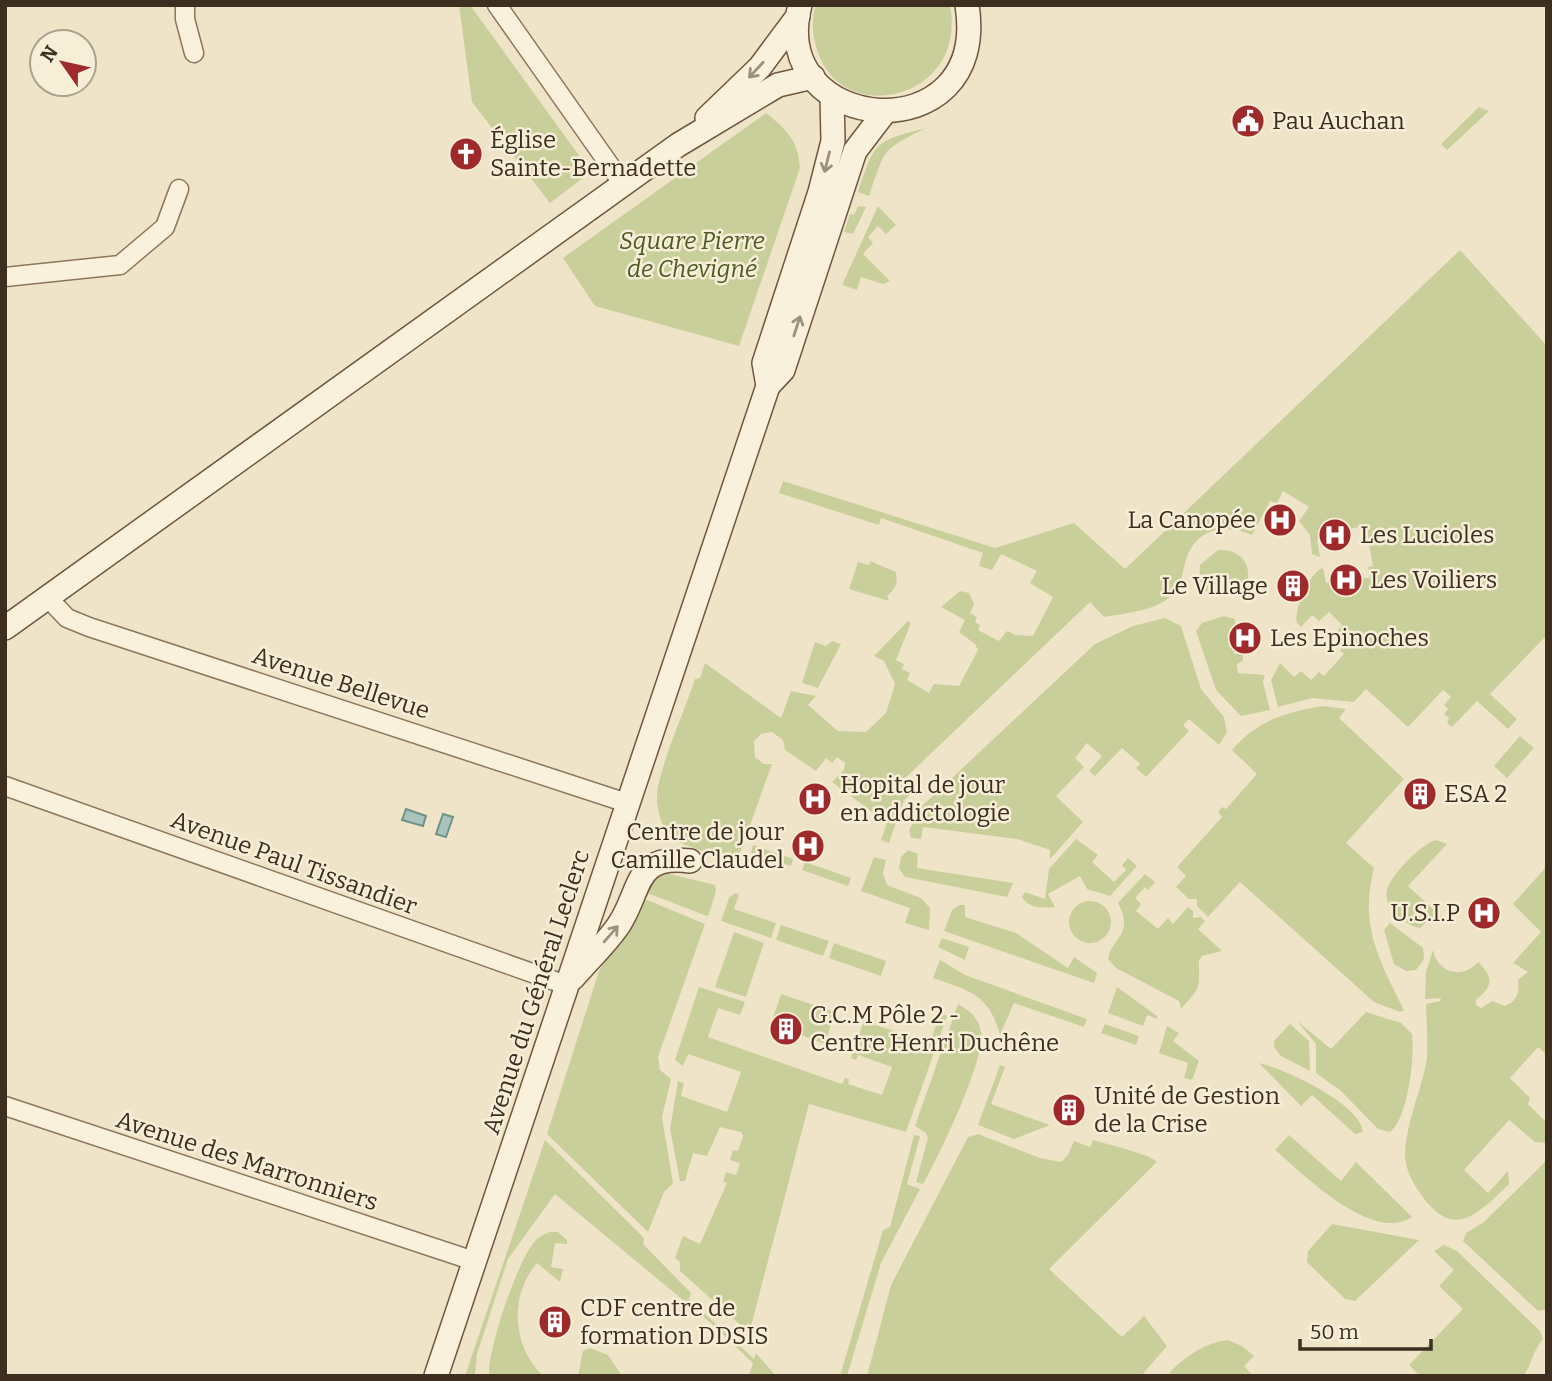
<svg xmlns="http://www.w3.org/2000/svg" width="1552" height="1381" viewBox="0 0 1552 1381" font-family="Bitter,serif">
<rect width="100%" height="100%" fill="#f0e4c8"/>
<g fill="#c9cf9b">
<path d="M459,5H470L591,172L550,203L472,102Z"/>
<path d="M816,5H950C969,103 833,131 815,42C812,30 812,17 816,5Z"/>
<path d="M1479,107L1489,111L1447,150L1441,144Z"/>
<path d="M766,113C787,130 798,140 800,168L739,346L595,306L563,258Z"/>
<path d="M926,128C880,151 886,148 869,196L858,192C875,142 874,141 926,128Z"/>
<path d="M858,206L866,207L853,234L844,232L850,214L854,215Z"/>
<path d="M878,206L896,225L886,234L878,226L868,237L873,243L863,254L890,281L883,284L861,277L857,290L842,285Z"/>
<path d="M1460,250L1547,346V635L1490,694L1517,719L1508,729L1477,701L1452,727L1447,723L1449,718L1444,714L1448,709L1444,705L1451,697L1443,690L1408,727L1366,689L1354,702L1312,698L1278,707L1271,680L1280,663L1294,677L1301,671L1311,680L1319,672L1324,676L1344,654L1340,650L1347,642L1337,632L1342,625L1329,612L1319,621L1312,615L1301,627L1297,623C1293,611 1310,571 1323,568L1326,583L1336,582L1339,594L1360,590L1357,578H1370L1368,567L1373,566L1368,537H1362L1360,527L1347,529L1345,521L1324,526L1326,538L1317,540L1320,557L1312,554L1310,535L1299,521L1309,507L1283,491L1277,503L1270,501L1252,535C1225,523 1196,528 1186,560C1182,572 1182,586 1172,595C1156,611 1126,613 1104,617L1090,602L900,783L911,794L904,800L889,843L881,840L887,823L832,782L844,770L845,763L837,757L832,763L826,758L816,771L785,750L783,740L772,732L761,734L754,741L755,757L764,764H772L736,864L673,840C662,829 656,810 657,794C660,765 685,710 695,679L700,678L705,663L781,718L791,691L816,696L808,705L838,731L866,732L886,713L895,684L884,661L874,656L908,621L911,623L896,660L904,664L902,669L910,673L907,680L929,693L934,684L959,686L978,650L975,644L959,632L965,620L941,607L960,591L969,593L974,604L970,613L977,617L975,622L980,625L978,630L999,641L1007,631L1016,635L1033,636L1053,597L1030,583L1037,571L1001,554L992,570L979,566L983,553L881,518L879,525L779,493L783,481L995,548L1074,523L1125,569Z"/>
<path d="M1218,550C1237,549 1250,560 1248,579L1235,594L1208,595L1199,580L1200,565Z"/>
<path d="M870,561L896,572C898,584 896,588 887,596L889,601L849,589L858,562L869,565Z"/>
<path d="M1224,616L1235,619L1234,654H1243V661L1237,664L1238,673L1265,675L1263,682L1270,710L1241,716L1216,690L1196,631L1202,623Z"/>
<path d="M1165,618L1181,626L1201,689L1224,717L1227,732L1219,745L1189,719L1183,725L1189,731L1146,777L1136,768L1140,764L1122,748L1095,776L1089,771L1102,756L1087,743L1075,758L1084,767L1056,796L1083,822L1050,859V850L1017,839L923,827L921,839L911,838L909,830L922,806L1095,644L1133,626Z"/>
<path d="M832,641L841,644L818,688L802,683L815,642L826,646Z"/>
<path d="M1323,706L1346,709L1339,718L1404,779L1346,843L1374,868C1359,925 1379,960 1404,1010L1400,1012L1374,1002L1240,882L1208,917L1197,906V899H1189L1176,887L1186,876L1177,867L1222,817L1218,812L1222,807L1226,809L1257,774L1232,750C1256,721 1286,712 1323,706Z"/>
<path d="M1520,736L1534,748L1507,778L1494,766Z"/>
<path d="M1076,839L1098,855L1092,862L1114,882L1126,870L1122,865L1128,858L1137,866L1110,896L1087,889L1080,876L1048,894L1055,907C1042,908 1029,909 1022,897L1025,892L1045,899L1049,869Z"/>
<path d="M1436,840L1447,844L1408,886L1446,921L1430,919L1420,928C1404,925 1383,908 1387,890C1390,876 1422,843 1436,840Z"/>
<path d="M753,845L793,859L791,866L751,853Z"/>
<path d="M908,850L918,854L917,868L1013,883L1007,897L905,877L899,868L901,857Z"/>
<path d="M874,857L886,860L883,873L887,885L921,898L930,908L929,930L905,923L910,908L861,891Z"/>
<path d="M805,862L851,878L848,886L802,870Z"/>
<path d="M1547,866V1055L1538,1047L1510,1078L1530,1098L1528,1104L1544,1120L1547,1119V1143L1535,1142L1509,1120L1464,1170L1488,1193L1508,1171L1509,1184C1476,1216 1453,1241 1420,1193C1412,1182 1405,1168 1405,1154C1406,1124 1420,1093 1426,1064C1429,1045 1426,1023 1426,1004L1440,1001L1441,998L1425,999L1426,972L1433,950C1438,973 1462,980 1478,962C1494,978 1493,986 1476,1000V1005L1481,1008L1492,1001L1505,1006C1518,1001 1519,993 1518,980L1528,972L1513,963L1541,932L1513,904Z"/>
<path d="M665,873L715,885L716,891L709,914L707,916L642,891L654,874Z"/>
<path d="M1145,874L1155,882L1148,890L1145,887L1135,898L1141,904L1136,911L1158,929L1168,918L1173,924L1188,907L1193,911V918L1201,917L1205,921L1198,929L1222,951L1202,956L1199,961C1199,990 1202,985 1181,1009L1179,1001L1116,968L1108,959C1112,937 1135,934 1118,903Z"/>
<path d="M735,893L739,894L734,909L776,923L771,938L721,921L729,898Z"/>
<path d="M640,897L705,924L658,1057L660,1070L671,1079L662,1117L673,1183L664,1192L648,1232L547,1134L599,971L634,916Z"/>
<circle cx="1090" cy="922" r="21"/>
<path d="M959,905H965V917L1016,933L1068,968L1074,957L1097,973L1094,983L944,931L952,910Z"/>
<path d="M1390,923L1423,948L1424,959L1416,970L1406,971L1394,964L1384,930Z"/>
<path d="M781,925L829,941L823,956L776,940Z"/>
<path d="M734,932L764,943L746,997L715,987Z"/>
<path d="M942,938L969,947L965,960L938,947Z"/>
<path d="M834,943L886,961L881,976L829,958Z"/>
<path d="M940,960L965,975L1087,1019L1084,1027L1014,1003L1000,1035C989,994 970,991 933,978Z"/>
<path d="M699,987L745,1002L740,1015L718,1008L708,1037L842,1084L845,1078L849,1079L848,1084L882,1095L892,1067L858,1055L856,1060L851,1058L864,1021L930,1043L940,1013L947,1016L906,1132L809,1104L750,1330L738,1323L680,1271V1262L675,1258L683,1236L700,1244L727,1183L723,1182L726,1172L736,1175L740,1163L730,1160L733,1150L738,1151L743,1136L741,1132L720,1127L707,1156L693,1153L685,1181H680L670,1129L678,1081L684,1083L681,1096L727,1112L741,1072L688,1054L683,1066L675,1060Z"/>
<path d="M1117,987L1157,1016V1019L1147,1015L1143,1026L1108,1013Z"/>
<path d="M781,994L835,1012L825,1044L771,1024Z"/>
<path d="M958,1004C969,1010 979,1018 981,1032C986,1059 938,1158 923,1184L916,1182L928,1138L926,1133L915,1126Z"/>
<path d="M1366,1012L1401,1023L1412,1034C1415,1055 1408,1119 1390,1132L1378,1129L1341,1091L1316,1073V1044L1297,1021L1331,1049Z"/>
<path d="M1105,1024L1139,1036L1136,1045L1101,1033Z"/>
<path d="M1290,1024L1309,1041L1310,1071L1281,1056L1274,1047V1041Z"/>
<path d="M1167,1026L1179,1033L1173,1041L1199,1061L1192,1080L1184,1078L1188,1063L1159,1053Z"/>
<path d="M1259,1063C1285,1069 1361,1104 1363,1132L1355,1134L1312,1095L1301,1106Z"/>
<path d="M1000,1065L1005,1067L991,1104L1050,1125L1014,1139L978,1125Z"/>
<path d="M978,1134L1040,1158L1061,1162L1068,1155L1074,1141L1090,1147L1093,1140C1108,1145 1148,1153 1157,1162L1049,1269L1122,1337L1144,1316L1167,1346L1141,1376H867L891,1285L968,1137Z"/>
<path d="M914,1135L920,1136L907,1184L920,1189L881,1263L847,1376H840L883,1230L890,1227Z"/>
<path d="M1289,1135L1341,1181L1356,1162L1412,1217C1373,1244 1303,1174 1275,1150Z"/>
<path d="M545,1140L644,1238L643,1244L691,1293L689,1299L754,1359L756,1353L776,1376H749L753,1363L712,1324L555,1194L508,1259L477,1354L475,1376H465Z"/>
<path d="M1547,1160V1309L1538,1311L1463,1241L1466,1233L1484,1222Z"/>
<path d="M1332,1224L1419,1240L1355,1301L1345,1299L1307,1262L1308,1251Z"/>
<path d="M550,1232H558L567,1240V1244L555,1243L551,1267L563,1269L560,1282L537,1263C509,1296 512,1346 543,1376H489C487,1351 518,1258 536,1240C540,1236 545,1234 550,1232Z"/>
<path d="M1444,1245L1457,1251L1540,1331L1543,1339C1531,1353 1532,1366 1523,1376H1420L1409,1365L1463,1309L1439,1286L1454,1270L1434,1251Z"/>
<path d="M1228,1340L1242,1346L1254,1356L1244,1366L1253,1376H1177L1169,1373C1187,1355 1204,1343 1228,1340Z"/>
<path d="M590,1348L608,1355L622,1376H578L583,1351Z"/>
</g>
<g fill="#a9c4bc" stroke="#6f938a" stroke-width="2">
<path d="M406,809L426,816L423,826L402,820Z"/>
<path d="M443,814L453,817L446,837L436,834Z"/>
</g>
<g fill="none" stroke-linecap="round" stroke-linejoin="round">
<defs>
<g id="street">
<path d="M185,5V19L194,53"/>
<path d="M497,5L623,184"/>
<path d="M5,277L120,265L165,227L179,189"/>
<path d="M48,598L67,618L89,627L627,803"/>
<path d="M5,786L566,985"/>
<path d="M5,1106L474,1261"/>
</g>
<g id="secondary">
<path d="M800,5C766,136 991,155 967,5"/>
<path d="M707,118L760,67L798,16"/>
<path d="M768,386L764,363L820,192L833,141L832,96"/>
<path d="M5,628L678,145L778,85L813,77"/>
<path d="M573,978C588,960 608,942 620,923C642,888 634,854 690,861"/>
<path d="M436,1376L768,386L783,370L855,151L884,113"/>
</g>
</defs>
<use href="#street" stroke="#8d765c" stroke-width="21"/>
<use href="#secondary" stroke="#6f573f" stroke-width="26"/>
<use href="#street" stroke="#faf1dc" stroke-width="18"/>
<use href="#secondary" stroke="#faf1dc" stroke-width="23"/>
</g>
<defs><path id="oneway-shaft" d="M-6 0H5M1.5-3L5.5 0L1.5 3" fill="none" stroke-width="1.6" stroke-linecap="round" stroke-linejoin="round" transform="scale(1.75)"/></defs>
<g stroke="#9c907e">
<use href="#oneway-shaft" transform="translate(756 70) rotate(133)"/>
<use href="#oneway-shaft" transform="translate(827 162) rotate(104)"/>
<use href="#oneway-shaft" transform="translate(797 326) rotate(-72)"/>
<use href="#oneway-shaft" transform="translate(611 934) rotate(-49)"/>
</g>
<defs>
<symbol id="civic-disc" viewBox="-11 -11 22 22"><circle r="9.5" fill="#9e2a2b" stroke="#f7eed8"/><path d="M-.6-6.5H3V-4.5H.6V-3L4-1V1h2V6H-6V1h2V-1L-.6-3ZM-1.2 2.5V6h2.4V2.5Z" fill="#fff"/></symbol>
<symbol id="church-disc" viewBox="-11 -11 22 22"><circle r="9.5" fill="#9e2a2b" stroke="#f7eed8"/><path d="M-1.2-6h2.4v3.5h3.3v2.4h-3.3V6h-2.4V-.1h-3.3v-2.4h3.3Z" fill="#fff"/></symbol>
<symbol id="hospital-disc" viewBox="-11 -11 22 22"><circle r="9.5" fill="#9e2a2b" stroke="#f7eed8"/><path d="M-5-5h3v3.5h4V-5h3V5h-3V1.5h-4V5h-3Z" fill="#fff"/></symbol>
<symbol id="building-disc" viewBox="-11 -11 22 22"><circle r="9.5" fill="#9e2a2b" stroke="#f7eed8"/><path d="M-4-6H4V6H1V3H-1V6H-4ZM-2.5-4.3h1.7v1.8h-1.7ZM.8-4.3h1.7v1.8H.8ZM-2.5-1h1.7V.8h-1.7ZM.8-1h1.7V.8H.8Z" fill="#fff"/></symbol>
</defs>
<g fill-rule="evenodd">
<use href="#civic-disc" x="1229" y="102" width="38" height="38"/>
<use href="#church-disc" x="447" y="135" width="38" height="38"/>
<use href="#hospital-disc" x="1261" y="501" width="38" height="38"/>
<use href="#hospital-disc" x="1316" y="516" width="38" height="38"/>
<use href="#hospital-disc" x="1327" y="561" width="38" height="38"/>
<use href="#building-disc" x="1274" y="567" width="38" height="38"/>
<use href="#hospital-disc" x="1226" y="619" width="38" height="38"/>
<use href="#building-disc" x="1401" y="775" width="38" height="38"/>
<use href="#hospital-disc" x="796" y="780" width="38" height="38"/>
<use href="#hospital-disc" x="789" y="827" width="38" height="38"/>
<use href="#hospital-disc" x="1465" y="894" width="38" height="38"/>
<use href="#building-disc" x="767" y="1010" width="38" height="38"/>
<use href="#building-disc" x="1050" y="1091" width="38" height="38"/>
<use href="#building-disc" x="536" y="1303" width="38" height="38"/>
</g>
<g text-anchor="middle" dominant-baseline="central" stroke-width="5" stroke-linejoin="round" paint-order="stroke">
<g font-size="24" fill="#3d2e20" stroke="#f7eed8" text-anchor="start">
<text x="1272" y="121">Pau Auchan</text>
<text x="490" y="140">Église<tspan x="490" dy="28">Sainte-Bernadette</tspan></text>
<text x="1256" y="520" text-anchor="end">La Canopée</text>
<text x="1360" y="535">Les Lucioles</text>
<text x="1370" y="580">Les Voiliers</text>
<text x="1268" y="586" text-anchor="end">Le Village</text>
<text x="1270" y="638">Les Epinoches</text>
<text x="840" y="785">Hopital de jour<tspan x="840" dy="28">en addictologie</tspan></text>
<text x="1444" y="794">ESA 2</text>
<text x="784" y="832" text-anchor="end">Centre de jour<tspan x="784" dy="28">Camille Claudel</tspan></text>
<text x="1460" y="913" text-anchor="end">U.S.I.P</text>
<text x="810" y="1015">G.C.M Pôle 2 -<tspan x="810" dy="28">Centre Henri Duchêne</tspan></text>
<text x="1094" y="1096">Unité de Gestion<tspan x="1094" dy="28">de la Crise</tspan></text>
<text x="580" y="1308">CDF centre de<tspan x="580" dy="28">formation DDSIS</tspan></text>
</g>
<g font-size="24" font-style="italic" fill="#4d5a26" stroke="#f7eed8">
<text x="692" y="241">Square Pierre<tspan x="692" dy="28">de Chevigné</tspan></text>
</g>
<g font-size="24" fill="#3d2e20" stroke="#f7eed8">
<text transform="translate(341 683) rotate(18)">Avenue Bellevue</text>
<text transform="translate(294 863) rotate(20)">Avenue Paul Tissandier</text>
<text transform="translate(536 992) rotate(-72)">Avenue du Général Leclerc</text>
<text transform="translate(247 1161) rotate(18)">Avenue des Marronniers</text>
</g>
</g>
<rect width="1552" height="1381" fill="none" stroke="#3d2e20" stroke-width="14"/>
<g transform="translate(63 63) rotate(304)"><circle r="33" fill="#f7eed8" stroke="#ada18e" stroke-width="2"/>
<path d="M0-5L12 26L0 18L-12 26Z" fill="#9e2a2b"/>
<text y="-10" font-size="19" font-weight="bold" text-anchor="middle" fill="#3d2e20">N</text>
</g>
<path d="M1300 1339v10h131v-10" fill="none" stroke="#3d2e20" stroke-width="3.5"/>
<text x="1310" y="1339" font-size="21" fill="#3d2e20" stroke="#f7eed8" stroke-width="5" paint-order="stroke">50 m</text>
</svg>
